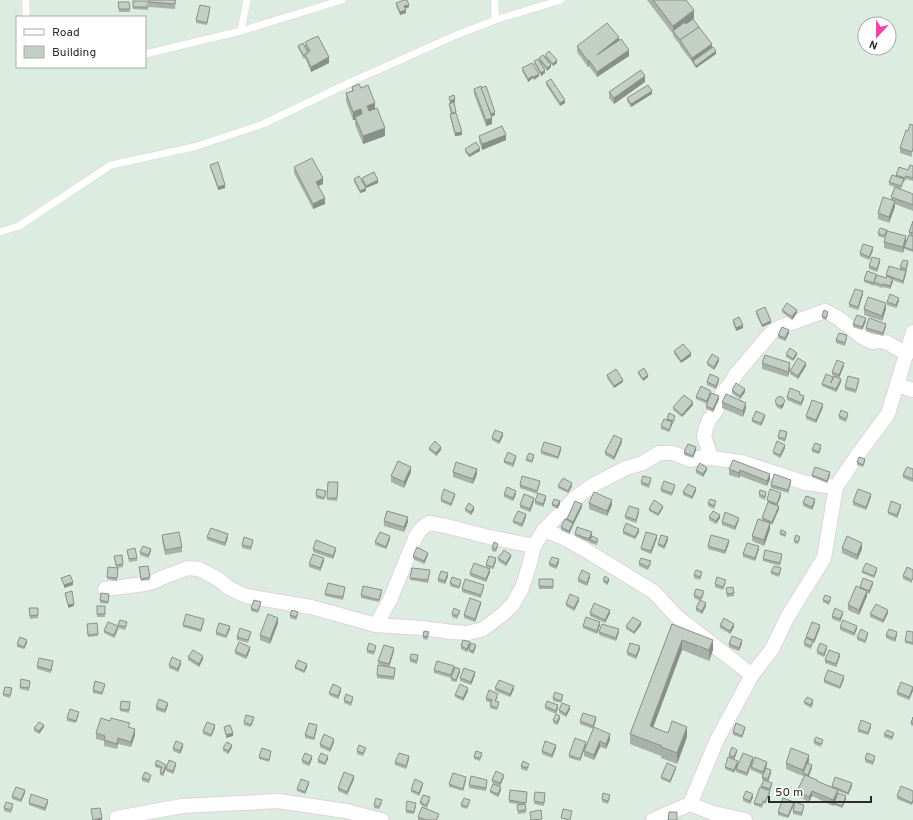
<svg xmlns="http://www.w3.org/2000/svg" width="913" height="820" viewBox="0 0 913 820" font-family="Overpass,sans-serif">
<rect width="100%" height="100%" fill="#ddece0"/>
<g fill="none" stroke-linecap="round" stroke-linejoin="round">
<defs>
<g id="service">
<path d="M26,0V17"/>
<path d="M495,20L561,0"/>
<path d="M241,31L247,0"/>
<path d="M145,54L241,31L342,0"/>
<path d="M0,232L19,226L111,165L194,147L263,124L351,82L454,36L495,20V0"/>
</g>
<g id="minor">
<path d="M897,385L913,390"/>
<path d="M711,458L704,436L706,428L709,420L716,411L722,393L731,383L736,374L772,332L780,327L825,311L837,317L862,337L872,342L880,341L888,343L907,354"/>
<path d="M544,530L564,538L584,549L654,592L676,616L752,675"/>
<path d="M105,589L145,584L153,582L161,578L188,568L199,569L218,579L229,588L246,596L311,607L376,625L422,628L452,632L468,633L483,629L503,614L513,604L522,588L529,566L534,546L544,530L574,499L593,485L626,468L643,463L659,453H673L691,460L702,457L711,458L741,462L806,483L836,487"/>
<path d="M376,625L390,600L416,536L422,528L429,523L446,526L489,537L534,546"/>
<path d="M690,804L713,813L745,820"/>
<path d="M117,820V818L182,806L278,801L346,811L382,820"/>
<path d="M653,820L690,804L717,740L752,675L772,649L788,616L824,558L836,487L859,453L888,414L913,332"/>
</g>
</defs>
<use href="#service" stroke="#e3d2db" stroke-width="8"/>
<use href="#minor" stroke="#e3d2db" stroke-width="16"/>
<use href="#service" stroke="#fff" stroke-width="7"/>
<use href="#minor" stroke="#fff" stroke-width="14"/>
</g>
<g fill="#a8b1a9">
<path d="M149,0H176L175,9L149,7Z"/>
<path d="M647,0H686L694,18L689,22L699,28L712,48L716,54L696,68L693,64V63L680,46V45L673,36V33V34Z"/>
<path d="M133,1H148V10L133,9Z"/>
<path d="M118,2H129L130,12H119Z"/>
<path d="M396,3L409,7L405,9L406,13L400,15L396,6Z"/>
<path d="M210,10L207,25L196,23V20Z"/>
<path d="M619,41L629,56L597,77L589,66L588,67L577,52V46Z"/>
<path d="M305,42L329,63L311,72L305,58L304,59L298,48V46L305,47Z"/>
<path d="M545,55L557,63L553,66L550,63L551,67L547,71L542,64L545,73L541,76L534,64V61L539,60V58L545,57Z"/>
<path d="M522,68L539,76L534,80L533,78L528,82L522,71Z"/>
<path d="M546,82L565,103L560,106L546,85Z"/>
<path d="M645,82L614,104L609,98V92Z"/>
<path d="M352,87L361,88L375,108L385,136L363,144L355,125V120H353L346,101V93L352,91Z"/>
<path d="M474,89L495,115L491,117L492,124L486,126L474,94Z"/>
<path d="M652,94L631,107L627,101V98Z"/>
<path d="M449,97L455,102L451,103L456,113L462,135L455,136L450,117V114H451L449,106V104L450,103Z"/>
<path d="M913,125L912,157L900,153V148L908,131Z"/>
<path d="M479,136L506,140L482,150L479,141Z"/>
<path d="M465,149L480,151L469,157L465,152Z"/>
<path d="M210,165L225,188L218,190L210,167Z"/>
<path d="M913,166V181L906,179L905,181H904L901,189L889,185V182L896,177V175L908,170Z"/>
<path d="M294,167L323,184L318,186L325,204L313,209L294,173Z"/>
<path d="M362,178L378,183L366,188L362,181Z"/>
<path d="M354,179L366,191L360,193L354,182Z"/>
<path d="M913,194V211L895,204V207L889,223L878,219V213L891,200V197Z"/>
<path d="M913,221V252L904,249V247L909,235V232Z"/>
<path d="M878,233H887L884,238L878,236Z"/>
<path d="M906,241L903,253L884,248V242Z"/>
<path d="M873,250L869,260L860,256V253Z"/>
<path d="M880,262L877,272L869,269V266Z"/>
<path d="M908,264L906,271V274L903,284L893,280L890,289L883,287L882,288L874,285V284V286L864,282V280L886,278V275L900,269V267Z"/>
<path d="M863,294L858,310L849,307V304Z"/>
<path d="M899,301L896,308L887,305V302Z"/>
<path d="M864,309H886L882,321L864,315Z"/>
<path d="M782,310L797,313L792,320L782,312Z"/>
<path d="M756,311L771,323L762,327L756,314Z"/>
<path d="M828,315L826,320L822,318V316Z"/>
<path d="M733,320L743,328L736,331L733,323Z"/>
<path d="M866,321L862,330L853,327V324Z"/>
<path d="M886,326L883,336L866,331V328Z"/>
<path d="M789,333L785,341L778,338V335Z"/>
<path d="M847,338L845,346L836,343V340Z"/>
<path d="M674,351L691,356L681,363L674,354Z"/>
<path d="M786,354L797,355L793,361L786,357Z"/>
<path d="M719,361L714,370L707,365V363Z"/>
<path d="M762,363L790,369L788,377L762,369Z"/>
<path d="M806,366L798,379L790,374V371Z"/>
<path d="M844,366L839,378L832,375V372Z"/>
<path d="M638,372L648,377L643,381L638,374Z"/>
<path d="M607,375L623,382L614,388L607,378Z"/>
<path d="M833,379L841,382L836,392L822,386V384Z"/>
<path d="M719,380L716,389L707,385V382Z"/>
<path d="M859,382L856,393L845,390V387Z"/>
<path d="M732,390L745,392L740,399L732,393Z"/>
<path d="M711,393L719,399L713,412L706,409V406L707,404L696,399V397Z"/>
<path d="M800,394L804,399L801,406L787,400V397Z"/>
<path d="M775,401L784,404L783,407L781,409L778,408L776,406Z"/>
<path d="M722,402L746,408L743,417L722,408Z"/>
<path d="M693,405L682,417L673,410V407Z"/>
<path d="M823,407L816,423L806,419V416Z"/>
<path d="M839,416H848L846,422L839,419Z"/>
<path d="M765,417L761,426L752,422V420Z"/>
<path d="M667,419H675L673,424H672L669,432L661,429V426L667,420Z"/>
<path d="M787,435L785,442L778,439V437Z"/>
<path d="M503,436L499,444L492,440V438Z"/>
<path d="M622,442L614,460L605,455V452Z"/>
<path d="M429,448L441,450L436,456L429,450Z"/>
<path d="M785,448L780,458L773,454V452Z"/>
<path d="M821,448L819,454L812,452V449Z"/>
<path d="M561,450L558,459L541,454V451Z"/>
<path d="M696,450L693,458L684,455V452Z"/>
<path d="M516,458L513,467L504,463V461Z"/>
<path d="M534,458L532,463L526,461V459Z"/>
<path d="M857,462H865L863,467L857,465Z"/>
<path d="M729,469L770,474V479L767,486L740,476L739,478L729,475Z"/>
<path d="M913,469V482L903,478V475Z"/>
<path d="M696,470H707L703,477L696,473Z"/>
<path d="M411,472L404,488L391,482V476Z"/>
<path d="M453,472L477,474L473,484L453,477Z"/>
<path d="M812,475H830L827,483L812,477Z"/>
<path d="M651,481L649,488L641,485V482Z"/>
<path d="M328,482H338L337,501L327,500Z"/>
<path d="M791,482L788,493L771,488V485Z"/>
<path d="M540,484L537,494L520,488V485Z"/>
<path d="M558,486H572L568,493L558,488Z"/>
<path d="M675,487L672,496L661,492V489Z"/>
<path d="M696,491L692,499L683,495V492Z"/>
<path d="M326,494L324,500L316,498V495Z"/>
<path d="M504,494H516L513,501L504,497Z"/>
<path d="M759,494L766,495L765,500L759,497Z"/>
<path d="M455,496L451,506L441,502V499Z"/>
<path d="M781,496L777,506L779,509L772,525L770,524V529L764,546L752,541V536L762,520V518L768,503L767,500Z"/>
<path d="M871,497L866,510L853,505V502Z"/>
<path d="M546,499L543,507L535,504V501Z"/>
<path d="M534,501L530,512L520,508V505Z"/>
<path d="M815,502L812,510L803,506V503Z"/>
<path d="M589,503L612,505L607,516L589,509Z"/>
<path d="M708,503L716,504L714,509L708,506Z"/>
<path d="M552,504H560L557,509L552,506Z"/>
<path d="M582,507L569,534L561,530V527L567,519Z"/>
<path d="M901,507L897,518L888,514V512Z"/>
<path d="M663,508L658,516L649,511V509Z"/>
<path d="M465,509L474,510L471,515L465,511Z"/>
<path d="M639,512L636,523L625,519V516Z"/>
<path d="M526,517L522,527L513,523V521Z"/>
<path d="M709,517L720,518L716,524L709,520Z"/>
<path d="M739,520L735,530L722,525V522Z"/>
<path d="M384,521L408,522L404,532L384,526Z"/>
<path d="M623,531L639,532L635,539L623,534Z"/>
<path d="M780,533L786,535L785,537L780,535Z"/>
<path d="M575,534L592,535L589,542L575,536Z"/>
<path d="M162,535L182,547V552L165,555L162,540Z"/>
<path d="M207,537H228L225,546L207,540Z"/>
<path d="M657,538L651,554L641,550V548Z"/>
<path d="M390,539L386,549L375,545V542Z"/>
<path d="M800,539L798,544L794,543V540Z"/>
<path d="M590,540L598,542L597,545L590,543Z"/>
<path d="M668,540L664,549L658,546V544Z"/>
<path d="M253,542L251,550L242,548V545Z"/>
<path d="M729,543L725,554L708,549V546Z"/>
<path d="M498,547L496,552L492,551V548Z"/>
<path d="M842,548L862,549L857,560L842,553Z"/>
<path d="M313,549L336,550L333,559L313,552Z"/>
<path d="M759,549L755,561L743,557V554Z"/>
<path d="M127,550L137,558V561L129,562Z"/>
<path d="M151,551L148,558L140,555V552Z"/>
<path d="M428,555L424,564L413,559V556Z"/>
<path d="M114,556L123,564V567L117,568L118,571L117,581L107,579V577L116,568Z"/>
<path d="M511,557L506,566L498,561V558Z"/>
<path d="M782,557L780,566L763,561V559Z"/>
<path d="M324,561L320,571L309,567V564Z"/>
<path d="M496,561L493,569L486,567V565Z"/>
<path d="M559,562L556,569L549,566V563Z"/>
<path d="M639,563L651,564L648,570L639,566Z"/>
<path d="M139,567L150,577V580L141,581Z"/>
<path d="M877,570L874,578L862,573V571Z"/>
<path d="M913,570L912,583L903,579V576Z"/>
<path d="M781,571L779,577L771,574V572Z"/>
<path d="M490,572L486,582L470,576V573Z"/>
<path d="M430,573L428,583L410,580V578Z"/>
<path d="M694,575H702L700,580L694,578Z"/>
<path d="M448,576L445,584L438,582V579Z"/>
<path d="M590,577L587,586L578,582V579Z"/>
<rect x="539" y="579" width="14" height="10"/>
<path d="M603,579L609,581L607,585L603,582Z"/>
<path d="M450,583H461L459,589L450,586Z"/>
<path d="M726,583L723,590L715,587V584Z"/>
<path d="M873,584L869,594L867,593V596L859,615L848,610V605L860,587Z"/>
<path d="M484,587L481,598L462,592V589Z"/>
<path d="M726,588L734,593V596L727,597Z"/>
<path d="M345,589L343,600L325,596V594Z"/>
<path d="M382,593L379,602L361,598V595Z"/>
<path d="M704,594L701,601L694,598V595Z"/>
<path d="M109,597L108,604L100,603V600Z"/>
<path d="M823,600H831L829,605L823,602Z"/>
<path d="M579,601L574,611L566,606V604Z"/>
<path d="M481,604L475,622L464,618V615Z"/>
<path d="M261,605L258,613L251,611V608Z"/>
<rect x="97" y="606" width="8" height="11"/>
<path d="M706,606L702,614L696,611V608Z"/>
<path d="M29,608H38V618L30,619Z"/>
<path d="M460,613L457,619L452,617V614Z"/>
<path d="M590,613H610L605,623L590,616Z"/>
<path d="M888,613L883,623L870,617V614Z"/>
<path d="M843,614L840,622L832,619V616Z"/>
<path d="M290,615H298L296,620L290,618Z"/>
<path d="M204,622L201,632L183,627V625Z"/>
<path d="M278,623L270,644L260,640V635Z"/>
<path d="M672,624L713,650L709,661L682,650L653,727L668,733L687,737L677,764L661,758V756L630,744V734Z"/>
<path d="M118,625H127L125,630L118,628Z"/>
<path d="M600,625L597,634L583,628V626Z"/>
<path d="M641,625L634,634L626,629V626Z"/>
<path d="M720,625L734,627L730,634L720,628Z"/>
<path d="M87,627L98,634V636L88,637Z"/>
<path d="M840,627L857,629L854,636L840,630Z"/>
<path d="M820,628L814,643L813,642L811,649L804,646L806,637Z"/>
<path d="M118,629L114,638L104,633V631Z"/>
<path d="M230,629L226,638L216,635V632Z"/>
<path d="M599,632H619L616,641L599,635Z"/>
<path d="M913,632V645L905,643V641Z"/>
<path d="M251,634L248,643L237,640V637Z"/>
<path d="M429,635L427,640L423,639V636Z"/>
<path d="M868,635L865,643L857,640V637Z"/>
<path d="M886,635H897L895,642L886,638Z"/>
<path d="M27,643L24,649L17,647V644Z"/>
<path d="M742,643L739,651L729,647V644Z"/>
<path d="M470,645L467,652L461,649V646Z"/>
<path d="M476,647L473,654L469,652V650Z"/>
<path d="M376,648L374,655L367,653V650Z"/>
<path d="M827,648L824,657L817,654V651Z"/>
<path d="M640,649L636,659L627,655V652Z"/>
<path d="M250,650L246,659L235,654V651Z"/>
<path d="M394,651L389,667L395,670L394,680L377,678V675L387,667L378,664V661Z"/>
<path d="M840,656L836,667L825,663V660Z"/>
<path d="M188,657L203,659L199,667L188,660Z"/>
<path d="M418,658L417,664L410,662V659Z"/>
<path d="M53,664L51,673L37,669V666Z"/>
<path d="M181,664L178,672L169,668V665Z"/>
<path d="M295,667H307L304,673L295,669Z"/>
<path d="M454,669L451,676L460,672L456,682L451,681V678L434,673V670Z"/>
<path d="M475,675L471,685L460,681V678Z"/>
<path d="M844,679L840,689L824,683V680Z"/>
<path d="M30,684L29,691L20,689V687Z"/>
<path d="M105,687L102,695L93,693V690Z"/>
<path d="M913,687L909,700L897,695V692Z"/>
<path d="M495,688L514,689L510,697L495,691Z"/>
<path d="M12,691L10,698L3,696V694Z"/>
<path d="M341,691L338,699L329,695V693Z"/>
<path d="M468,691L463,701L455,697V695Z"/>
<path d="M498,697L496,701L499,705L497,710L490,708L491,703L486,701V698Z"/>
<path d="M553,698H563L561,703L553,701Z"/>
<path d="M344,700H353L351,706L344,703Z"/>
<path d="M804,702L813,703L811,708L804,704Z"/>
<path d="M130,705L129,713L120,711V709Z"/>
<path d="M168,705L165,713L156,710V707Z"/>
<path d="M545,706L558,708L556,714L545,709Z"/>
<path d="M570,709L566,717L559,713V710Z"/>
<path d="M79,714L76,723L67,721V718Z"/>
<path d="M913,717V726L911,725V723Z"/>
<path d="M560,719L557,725L553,723V720Z"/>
<path d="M254,720L251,727L244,725V722Z"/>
<path d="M596,720L593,729L580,724V721Z"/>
<path d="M44,727L39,734L34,731V728Z"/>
<path d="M594,727L610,740L606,749L600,747L594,760L584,756V751Z"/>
<path d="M871,727L868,735L858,732V729Z"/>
<path d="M130,728L135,735L131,747L118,744L117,749L104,746V741L96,739V733Z"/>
<path d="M215,728L211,737L203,734V731Z"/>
<path d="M317,728L314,740L305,738V735Z"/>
<path d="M745,729L742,738L733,735V732Z"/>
<path d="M884,734L894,735L892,740L884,737Z"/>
<path d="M814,741L823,742L821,747L814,744Z"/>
<path d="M334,742L330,752L320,747V744Z"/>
<path d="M586,745L580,761L569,758V755Z"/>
<path d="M183,747L180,754L173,751V748Z"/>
<path d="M232,747L228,754L223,751V748Z"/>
<path d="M556,748L552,758L542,754V751Z"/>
<path d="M366,750L363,756L357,754V751Z"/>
<path d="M737,752L734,760L738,764L734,773L725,769V767L729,757V755Z"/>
<path d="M271,754L269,762L259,759V757Z"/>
<path d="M482,755L480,761L474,759V757Z"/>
<path d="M312,759L309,766L302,763V760Z"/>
<path d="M328,759L325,765L318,763V760Z"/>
<path d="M409,759L406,769L395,765V762Z"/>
<path d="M865,759H875L873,765L865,762Z"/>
<path d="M753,760L747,776L736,772V769Z"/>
<path d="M809,761L808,763L812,768L809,776L817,782L832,788V786H852L848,795L838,791V794L846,799L842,808L834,805V804L833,806L812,796L809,802L797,796V791L804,776H803V774V776L786,769V763Z"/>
<path d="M155,764L166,768L163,776L160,775V772L161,769L155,767Z"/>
<path d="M176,765L173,774L166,771V769Z"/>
<path d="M767,765L763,775L751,770V767Z"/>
<path d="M521,766L529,767L527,771L521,769Z"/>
<path d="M676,769L670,783L661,779V777Z"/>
<path d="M771,773L768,781L772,786L765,804L763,803L762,808L754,805V803L761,787L764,780H762V777Z"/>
<path d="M151,777L149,783L142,781V778Z"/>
<path d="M504,777L500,786L492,783V780Z"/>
<path d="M354,779L347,795L338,791V788Z"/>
<path d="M466,780L463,791L449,787V784Z"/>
<path d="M487,782L486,791L469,788V785Z"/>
<path d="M309,784L305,794L297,791V789Z"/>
<path d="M423,785L419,796L411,792V790Z"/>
<path d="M501,790L498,797L490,793V791Z"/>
<path d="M913,791V803L912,805L897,799V796Z"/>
<path d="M25,793L21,802L12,799V796Z"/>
<path d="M527,795L525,806L526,813L518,814L517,805L518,804L509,803V800Z"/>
<path d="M545,796L544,806L534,804V801Z"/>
<path d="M753,797L750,804L743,801V798Z"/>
<path d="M610,798L608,804L602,802V799Z"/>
<path d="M430,800L427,808L422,806V805L420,804V802Z"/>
<path d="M48,802L45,811L29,805V803Z"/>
<path d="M470,802L467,809L461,807V804Z"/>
<path d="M382,803L379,809L374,808V805Z"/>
<path d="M794,805L788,818L778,815V812Z"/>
<path d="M416,806L414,814L406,813V810Z"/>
<path d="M13,807L11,813L4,811V808Z"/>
<path d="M804,807L802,816L793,814V811Z"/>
<path d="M439,816L437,820H418V817Z"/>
</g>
<g fill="#88908a">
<path d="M409,5V7L404,9V6Z"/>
<path d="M406,10V13L400,15V12Z"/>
<path d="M694,10V18L675,33L673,31V34V26Z"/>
<path d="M699,27V32L680,40V45V40Z"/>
<path d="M619,37V43L597,55Z"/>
<path d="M712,44V50L693,61L692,63V58Z"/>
<path d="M629,50V56L597,77V72Z"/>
<path d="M716,51V54L696,68V66Z"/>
<path d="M329,57V63L311,72V67Z"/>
<path d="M557,60V63L553,66V64Z"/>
<path d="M589,60V66L588,67V61Z"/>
<path d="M551,65V67L547,71V68Z"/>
<path d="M545,70V73L541,76V73Z"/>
<path d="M539,74V76L534,80V77Z"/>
<path d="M533,76V78L528,82V79Z"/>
<path d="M645,76V82L614,104V98Z"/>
<path d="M652,91V94L631,107V104Z"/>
<path d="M455,99V102L450,103V101Z"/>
<path d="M565,100V103L560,106V103Z"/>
<path d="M375,103V111L367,114V106Z"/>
<path d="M361,109V117H355V120H353V112Z"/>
<path d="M495,112V115L491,117V114Z"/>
<path d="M492,118V124L486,126V120Z"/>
<path d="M385,128V136L363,144V136Z"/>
<path d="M462,132V135L455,136V133Z"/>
<path d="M506,135V140L482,150V144Z"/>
<path d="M480,148V151L469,157V155Z"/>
<path d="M323,178V184L316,187V182Z"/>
<path d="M378,180V183L366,188V186Z"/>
<path d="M225,185V188L218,190V187Z"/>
<path d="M366,188V191L360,193V191Z"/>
<path d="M325,198V204L313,209V204Z"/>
<path d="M895,201V207L889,223V217Z"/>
<path d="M906,236V241L903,253V247Z"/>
<path d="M873,247V250L869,260V257Z"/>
<path d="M880,259V262L877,272V269Z"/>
<path d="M908,261L906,274L903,284V281L906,272V269Z"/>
<path d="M893,279V282L890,289V286Z"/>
<path d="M863,291V294L858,310V307Z"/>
<path d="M899,298V301L896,308V305Z"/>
<path d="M886,303V309L882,321V316Z"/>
<path d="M797,310V313L792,320V317Z"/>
<path d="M866,318V321L862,330V327Z"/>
<path d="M771,321V323L762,327V325Z"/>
<path d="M886,324V326L883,336V333Z"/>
<path d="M743,325V328L736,331V328Z"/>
<path d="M789,330V333L785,341V338Z"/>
<path d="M691,353V356L681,363V361Z"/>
<path d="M797,353V355L793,361V359Z"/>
<path d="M719,358V361L714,370V367Z"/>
<path d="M790,363V369L788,377V372Z"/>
<path d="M806,363V366L798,379V376Z"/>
<path d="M844,363V366L839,378V375Z"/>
<path d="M648,375V377L643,381V379Z"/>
<path d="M719,378V380L716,389V386Z"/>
<path d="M841,379V382L836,392V389Z"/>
<path d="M623,380V382L614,388V386Z"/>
<path d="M745,389V392L740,399V396Z"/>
<path d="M719,396V399L713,412V409Z"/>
<path d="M804,396V399L801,406V403Z"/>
<path d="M693,402V405L682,417V415Z"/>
<path d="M784,402V404L783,407L781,409V406Z"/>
<path d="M746,403V408L743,417V411Z"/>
<path d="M823,404V407L816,423V420Z"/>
<path d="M765,415V417L761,426V423Z"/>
<path d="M672,422V425L669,432V430Z"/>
<path d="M503,433V436L499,444V441Z"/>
<path d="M622,439V442L614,460V457Z"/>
<path d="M785,445V448L780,458V455Z"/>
<path d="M821,445V448L819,454V452Z"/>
<path d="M441,447V450L436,456V453Z"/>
<path d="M561,447V450L558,459V457Z"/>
<path d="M696,447V450L693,458V456Z"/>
<path d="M516,456V458L513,467V464Z"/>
<path d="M411,467V472L404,488V482Z"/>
<path d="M707,468V470L703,477V474Z"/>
<path d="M477,469V474L473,484V479Z"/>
<path d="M740,470V476L739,478V473Z"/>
<path d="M830,472V475L827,483V481Z"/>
<path d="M770,474V479L767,486V481Z"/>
<path d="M791,480V482L788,493V490Z"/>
<path d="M572,483V486L568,493V491Z"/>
<path d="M696,488V491L692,499V497Z"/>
<path d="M516,491V494L513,501V498Z"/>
<path d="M781,493V496L777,506V504Z"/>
<path d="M455,494V496L451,506V504Z"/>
<path d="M871,494V497L866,510V507Z"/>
<path d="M546,496V499L543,507V504Z"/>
<path d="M534,498V501L530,512V509Z"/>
<path d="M815,499V502L812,510V507Z"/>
<path d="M612,500V505L607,516V511Z"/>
<path d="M560,501V504L557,509V506Z"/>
<path d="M582,504V507L573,525V522Z"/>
<path d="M901,505V507L897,518V515Z"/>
<path d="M663,506V508L658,516V514Z"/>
<path d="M779,506V509L772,525V522Z"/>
<path d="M474,507V510L471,515V512Z"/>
<path d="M639,509V512L636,523V520Z"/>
<path d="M526,514V517L522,527V524Z"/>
<path d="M720,515V518L716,524V521Z"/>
<path d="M408,517V522L404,532V527Z"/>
<path d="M739,518V520L735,530V527Z"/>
<path d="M573,523V525L569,534V531Z"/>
<path d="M770,523V529L764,546V540Z"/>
<path d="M639,529V532L635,539V537Z"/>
<path d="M592,532V535L589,542V539Z"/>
<path d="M228,534V537L225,546V543Z"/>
<path d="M657,535V538L651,554V551Z"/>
<path d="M390,536V539L386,549V547Z"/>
<path d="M668,537V540L664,549V546Z"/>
<path d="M729,540V543L725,554V551Z"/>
<path d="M862,543V549L857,560V555Z"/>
<path d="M759,546V549L755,561V558Z"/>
<path d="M336,548V550L333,559V556Z"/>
<path d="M151,549V551L148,558V555Z"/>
<path d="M428,553V555L424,564V561Z"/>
<path d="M511,555V557L506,566V563Z"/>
<path d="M324,558V561L320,571V568Z"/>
<path d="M496,558V561L493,569V567Z"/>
<path d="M559,559V562L556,569V566Z"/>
<path d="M877,568V570L874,578V576Z"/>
<path d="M490,569V572L486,582V579Z"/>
<path d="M448,573V576L445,584V581Z"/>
<path d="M590,574V577L587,586V583Z"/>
<path d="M609,579V581L607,585V582Z"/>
<path d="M73,582V585L64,588V585Z"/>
<path d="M873,582V584L869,594V591Z"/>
<path d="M867,591V596L859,615V610Z"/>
<path d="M579,598V601L574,611V608Z"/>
<path d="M481,602V604L475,622V619Z"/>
<path d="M706,603V606L702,614V611Z"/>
<path d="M74,604V606L68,608V605Z"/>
<path d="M610,610V613L605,623V620Z"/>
<path d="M888,610V613L883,623V620Z"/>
<path d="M843,612V614L840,622V619Z"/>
<path d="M278,618V623L270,644V639Z"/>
<path d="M600,622V625L597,634V631Z"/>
<path d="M641,622V625L634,634V632Z"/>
<path d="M734,624V627L730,634V631Z"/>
<path d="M820,625V628L814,643V640Z"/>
<path d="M118,626V629L114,638V635Z"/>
<path d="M230,626V629L226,638V636Z"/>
<path d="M857,626V629L854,636V633Z"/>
<path d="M619,629V632L616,641V638Z"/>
<path d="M897,632V635L895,642V639Z"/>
<path d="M868,633V635L865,643V641Z"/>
<path d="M27,640V643L24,649V647Z"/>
<path d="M682,640V650L650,736V726Z"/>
<path d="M713,640V650L709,661V650Z"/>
<path d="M742,640V643L739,651V648Z"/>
<path d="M470,642V645L467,652V649Z"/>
<path d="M476,645V647L473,654V651Z"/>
<path d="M640,646V649L636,659V656Z"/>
<path d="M827,646V648L824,657V654Z"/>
<path d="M250,647V650L246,659V656Z"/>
<path d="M394,648V651L389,667V664Z"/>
<path d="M840,654V656L836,667V664Z"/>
<path d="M203,656V659L199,667V664Z"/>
<path d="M181,661V664L178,672V669Z"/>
<path d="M307,664V667L304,673V671Z"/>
<path d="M460,669V672L456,682V680Z"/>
<path d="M475,672V675L471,685V682Z"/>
<path d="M844,676V679L840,689V687Z"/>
<path d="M514,686V689L510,697V694Z"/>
<path d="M341,688V691L338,699V696Z"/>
<path d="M468,688V691L463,701V698Z"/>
<path d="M913,688V691L909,700V697Z"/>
<path d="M813,700V703L811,708V705Z"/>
<path d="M168,703V705L165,713V710Z"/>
<path d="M558,705V708L556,714V711Z"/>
<path d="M570,706V709L566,717V714Z"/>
<path d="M560,716V719L557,725V722Z"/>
<path d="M596,717V720L593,729V726Z"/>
<path d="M871,724V727L868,735V733Z"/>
<path d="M44,725V727L39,734V731Z"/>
<path d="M215,725V728L211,737V735Z"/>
<path d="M317,725V728L314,740V738Z"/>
<path d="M687,727V737L677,764V753Z"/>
<path d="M745,727V729L742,738V736Z"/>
<path d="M135,729V735L131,747V742Z"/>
<path d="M233,733V736L226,738V735Z"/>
<path d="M610,734V740L606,749V744Z"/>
<path d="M118,738V744L117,749V744Z"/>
<path d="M334,739V742L330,752V749Z"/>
<path d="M600,741V747L594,760V755Z"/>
<path d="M586,742V745L580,761V759Z"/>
<path d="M183,744V747L180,754V751Z"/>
<path d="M232,745V747L228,754V751Z"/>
<path d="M556,745V748L552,758V755Z"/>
<path d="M737,750V752L734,760V757Z"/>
<path d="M809,755V761L804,773H803V776V770Z"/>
<path d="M312,756V759L309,766V763Z"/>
<path d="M328,756V759L325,765V763Z"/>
<path d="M409,756V759L406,769V766Z"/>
<path d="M753,757V760L747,776V773Z"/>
<path d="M738,761V764L734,773V770Z"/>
<path d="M767,762V765L763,775V772Z"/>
<path d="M176,763V765L173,774V771Z"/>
<path d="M166,765V768L163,776V773Z"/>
<path d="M812,765V768L808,778V775Z"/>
<path d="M676,767V769L670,783V781Z"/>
<path d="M771,770V773L768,782V779Z"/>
<path d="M504,775V777L500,786V783Z"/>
<path d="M354,776V779L347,795V792Z"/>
<path d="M466,777V780L463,791V789Z"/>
<path d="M309,782V784L305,794V792Z"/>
<path d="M423,783V785L419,796V793Z"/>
<path d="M852,783V786L848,795V793Z"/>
<path d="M501,787V790L498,797V794Z"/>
<path d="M25,790V793L21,802V800Z"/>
<path d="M838,790V796L833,806V800Z"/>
<path d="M770,791V793L765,804V802Z"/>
<path d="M812,791V796L809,802V797Z"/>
<path d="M753,794V797L750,804V801Z"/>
<path d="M846,796V799L842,808V806Z"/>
<path d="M48,800V802L45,811V808Z"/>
<path d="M794,802V805L788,818V816Z"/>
<path d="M102,818V820H93Z"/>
</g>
<g fill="#c3cec5" stroke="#88908a">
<path d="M149,0H175V4L149,2Z"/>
<path d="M404,0H407L409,5L404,6L406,10L400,12L396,3Z"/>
<path d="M653,0H686L694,10L673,26Z"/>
<rect x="133" y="1" width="15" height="6"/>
<path d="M118,2H129L130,9H119Z"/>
<path d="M200,5L210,7L207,23L196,20Z"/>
<path d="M693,19L699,27L680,40L673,31L685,22L686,24Z"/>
<path d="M607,23L619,37L597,55L621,39L629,50L597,72L589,60L588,61L577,46Z"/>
<path d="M699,27L712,44L692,58L680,40Z"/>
<path d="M318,36L329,57L311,67L305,54L310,51L305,42Z"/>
<path d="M303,43L308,53L305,54V56H304L298,46Z"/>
<path d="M713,47L716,51L696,66L693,61Z"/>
<path d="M549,51L557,60L553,64L545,55Z"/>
<path d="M543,55L551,65L547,68L539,58Z"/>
<path d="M538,59L545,70L541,73L534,61Z"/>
<path d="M532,63L539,74L534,77L533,76L528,79L522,68Z"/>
<path d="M641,70L645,76L614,98L609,92Z"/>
<path d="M551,79L565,100L560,103L546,82Z"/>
<path d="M359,84L361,88L368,85L375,103L367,106L369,111L377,108L385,128L363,136L355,117L362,114L361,109L353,112L346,93L353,91L352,87Z"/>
<path d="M648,85L652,91L631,104L627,98Z"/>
<path d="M481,86L492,118L486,120L474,89Z"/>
<path d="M486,86L495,112L491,114L481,88Z"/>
<path d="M454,95L455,99L450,101L449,97Z"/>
<path d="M454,102L456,112L452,113L449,104Z"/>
<path d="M456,113L462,132L455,133L450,114Z"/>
<path d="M910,124L913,125V148L912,152L900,148L906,130L908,131Z"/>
<path d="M502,126L506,135L482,144L479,136Z"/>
<path d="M476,142L480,148L469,155L465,149Z"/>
<path d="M312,158L323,178L316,182L325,198L313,204L294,167Z"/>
<path d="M218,162L225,185L218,187L210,165Z"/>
<path d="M910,165L913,166V178L906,176L905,178L896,175L899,167L908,170Z"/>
<path d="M374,172L378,180L366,186L362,178Z"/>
<path d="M892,175L904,179L901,186L889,182Z"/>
<path d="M359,176L366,188L360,191L354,179Z"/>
<path d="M895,187L913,194V205L891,197Z"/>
<path d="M883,197L895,201L889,217L878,213Z"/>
<path d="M913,221V233L909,232Z"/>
<path d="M880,228L887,230L884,236L878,233Z"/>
<path d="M887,231L906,236L903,247L884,242Z"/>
<path d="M909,235L913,236V250L904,247Z"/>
<path d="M863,244L873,247L869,257L860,253Z"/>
<path d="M872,257L880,259L877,269L869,266Z"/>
<path d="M903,260L908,261L906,269L900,267Z"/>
<path d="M889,266L906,271L903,281L886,275Z"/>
<path d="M867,271L876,274L874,283L864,280Z"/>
<path d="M877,275L886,278L887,276L893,279L890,286L883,284L882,285L874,282Z"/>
<path d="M855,289L863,291L858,307L849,304Z"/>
<path d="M890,294L899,298L896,305L887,302Z"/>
<path d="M868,297L886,303L882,316L864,309Z"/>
<path d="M787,303L797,310L792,317L782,310Z"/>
<path d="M765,307L771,321L762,325L756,311Z"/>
<path d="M824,310L828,312L826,318L822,316Z"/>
<path d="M857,315L866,318L862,327L853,324Z"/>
<path d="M739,317L743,325L736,328L733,320Z"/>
<path d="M869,318L886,324L883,333L866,328Z"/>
<path d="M782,327L789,330L785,338L778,335Z"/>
<path d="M839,333L847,335L845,343L836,340Z"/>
<path d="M683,344L691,353L681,361L674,351Z"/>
<path d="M790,348L797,353L793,359L786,354Z"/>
<path d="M712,354L719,358L714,367L707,363Z"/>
<path d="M765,355L790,363L788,372L762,363Z"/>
<path d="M798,358L806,363L798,376L790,371Z"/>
<path d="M837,360L844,363L839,375L832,372Z"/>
<path d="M644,368L648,375L643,379L638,372Z"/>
<path d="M616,369L623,380L614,386L607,375Z"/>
<path d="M710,374L719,378L716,386L707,382Z"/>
<path d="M826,374L833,377L831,383L834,376L841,379L836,389L822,384Z"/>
<path d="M848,376L859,379L856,390L845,387Z"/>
<path d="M736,383L745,389L740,396L732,390Z"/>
<path d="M701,386L711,391L707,401L696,397Z"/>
<path d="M790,388L800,392L799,394L804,396L801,403L787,397Z"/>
<path d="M711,393L719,396L713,409L706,406Z"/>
<path d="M726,394L746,403L743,411L722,402Z"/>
<path d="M684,395L693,402L682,415L673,407Z"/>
<circle cx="780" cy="401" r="4.5"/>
<path d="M812,400L823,404L816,420L806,416Z"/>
<path d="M841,410L848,413L846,419L839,416Z"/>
<path d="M756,411L765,415L761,423L752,420Z"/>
<path d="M669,413L675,416L673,421L667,419Z"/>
<path d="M664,419L672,422L669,430L661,426Z"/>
<path d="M495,430L503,433L499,441L492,438Z"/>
<path d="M780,430L787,432L785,439L778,437Z"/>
<path d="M614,435L622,439L614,457L605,452Z"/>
<path d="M435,441L441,447L436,453L429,448Z"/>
<path d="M777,441L785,445L780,455L773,452Z"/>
<path d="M544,442L561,447L558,457L541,451Z"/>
<path d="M815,443L821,445L819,452L812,449Z"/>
<path d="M688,444L696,447L693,456L684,452Z"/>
<path d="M508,452L516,456L513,464L504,461Z"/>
<path d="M529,453L534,455L532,461L526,459Z"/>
<path d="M859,457L865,459L863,465L857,462Z"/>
<path d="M733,460L770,474L767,481L740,470L739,473L729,469Z"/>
<path d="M398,461L411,467L404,482L391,476Z"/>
<path d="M456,462L477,469L473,479L453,472Z"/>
<path d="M700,463L707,468L703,474L696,470Z"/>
<path d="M815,467L830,472L827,481L812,475Z"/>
<path d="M907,467L913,469V479L903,475Z"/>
<path d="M774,474L791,480L788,490L771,485Z"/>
<path d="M522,476L540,481L537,491L520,485Z"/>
<path d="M643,476L651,478L649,485L641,482Z"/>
<path d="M563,478L572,483L568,491L558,486Z"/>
<path d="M664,481L675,485L672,493L661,489Z"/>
<path d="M328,482H338L337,498H327Z"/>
<path d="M688,484L696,488L692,497L683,492Z"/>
<path d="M507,487L516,491L513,498L504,494Z"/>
<path d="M317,489L326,491L324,498L316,495Z"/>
<path d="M444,489L455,494L451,504L441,499Z"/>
<path d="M770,489L781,493L777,504L767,500Z"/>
<path d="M858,489L871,494L866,507L853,502Z"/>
<path d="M760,490L766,492L765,497L759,494Z"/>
<path d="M594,492L612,500L607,511L589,503Z"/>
<path d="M538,493L546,496L543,504L535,501Z"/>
<path d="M524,494L534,498L530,509L520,505Z"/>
<path d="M806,496L815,499L812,507L803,503Z"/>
<path d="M554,499L560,501L557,506L552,504Z"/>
<path d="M710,499L716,501L714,506L708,503Z"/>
<path d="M654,500L663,506L658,514L649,509Z"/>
<path d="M575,501L582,504L573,522L567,519Z"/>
<path d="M891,501L901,505L897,515L888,512Z"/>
<path d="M768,502L779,506L772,522L762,518Z"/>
<path d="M469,503L474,507L471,512L465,509Z"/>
<path d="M629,506L639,509L636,520L625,516Z"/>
<path d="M387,511L408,517L404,527L384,521Z"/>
<path d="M518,511L526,514L522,524L513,521Z"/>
<path d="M713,511L720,515L716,521L709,517Z"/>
<path d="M725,512L739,518L735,527L722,522Z"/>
<path d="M565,519L573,523L569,531L561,527Z"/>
<path d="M758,519L770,523L764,540L752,536Z"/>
<path d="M626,523L639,529L635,537L623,531Z"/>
<path d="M577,527L592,532L589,539L575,534Z"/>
<path d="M211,528L228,534L225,543L207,537Z"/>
<path d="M781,530L786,532L785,535L780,533Z"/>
<path d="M179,532L182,547L165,550L162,535Z"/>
<path d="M380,532L390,536L386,547L375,542Z"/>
<path d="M646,532L657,535L651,551L641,548Z"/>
<path d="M661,535L668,537L664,546L658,544Z"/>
<path d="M711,535L729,540L725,551L708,546Z"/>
<path d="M796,535L800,537L798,542L794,540Z"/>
<path d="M592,536L598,539L597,542L590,540Z"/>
<path d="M847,536L862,543L857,555L842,548Z"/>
<path d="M244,537L253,540L251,547L242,545Z"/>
<path d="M316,540L336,548L333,556L313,549Z"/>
<path d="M494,542L498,544L496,549L492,548Z"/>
<path d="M747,543L759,546L755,558L743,554Z"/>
<path d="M143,546L151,549L148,555L140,552Z"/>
<path d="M417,547L428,553L424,561L413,556Z"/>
<path d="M135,548L137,558L129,559L127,550Z"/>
<path d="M504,550L511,555L506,563L498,558Z"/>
<path d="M765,550L782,554L780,563L763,559Z"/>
<path d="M313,554L324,558L320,568L309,564Z"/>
<path d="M122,555L123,564L116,565L114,556Z"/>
<path d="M489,556L496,558L493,567L486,565Z"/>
<path d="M552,557L559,559L556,566L549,563Z"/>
<path d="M641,558L651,561L648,567L639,563Z"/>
<path d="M474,563L490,569L486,579L470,573Z"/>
<path d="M866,563L877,568L874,576L862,571Z"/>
<path d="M148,566L150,577L141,579L139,567Z"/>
<path d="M774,566L781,568L779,574L771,572Z"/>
<path d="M108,567L118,568L117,578L107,577Z"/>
<path d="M907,567L913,570V578L912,580L903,576Z"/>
<path d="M412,568L430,570L428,580L410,578Z"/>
<path d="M582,570L590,574L587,583L578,579Z"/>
<path d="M696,570L702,572L700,577L694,575Z"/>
<path d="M441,571L448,573L445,581L438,579Z"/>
<path d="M70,575L73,582L64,585L61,578Z"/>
<path d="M605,576L609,579L607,582L603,579Z"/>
<path d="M452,577L461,580L459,587L450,583Z"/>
<path d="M717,577L726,580L723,587L715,584Z"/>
<path d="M863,578L873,582L869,591L860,587Z"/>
<path d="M465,579L484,585L481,595L462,589Z"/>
<path d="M539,579H553V587L539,586Z"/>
<path d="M328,583L345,587L343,597L325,594Z"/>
<path d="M363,586L382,590L379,600L361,595Z"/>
<path d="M856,586L867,591L859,610L848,605Z"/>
<path d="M733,587L734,593L727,594L726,588Z"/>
<path d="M696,589L704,591L701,598L694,595Z"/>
<path d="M72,591L74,604L68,605L65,593Z"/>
<path d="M101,593L109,594L108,602L100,600Z"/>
<path d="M570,594L579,598L574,608L566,604Z"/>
<path d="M825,595L831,597L829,602L823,600Z"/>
<path d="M470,598L481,602L475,619L464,615Z"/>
<path d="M254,600L261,602L258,611L251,608Z"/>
<path d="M700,600L706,603L702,611L696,608Z"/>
<path d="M594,603L610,610L605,620L590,613Z"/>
<path d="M876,604L888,610L883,620L870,614Z"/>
<rect x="97" y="606" width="8" height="8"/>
<path d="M29,608H38V615L30,616Z"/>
<path d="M454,608L460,611L457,616L452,614Z"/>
<path d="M835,608L843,612L840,619L832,616Z"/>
<path d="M292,610L298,612L296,617L290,615Z"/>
<path d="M186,614L204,619L201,630L183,625Z"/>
<path d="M268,614L278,618L270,639L260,635Z"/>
<path d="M586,617L600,622L597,631L583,626Z"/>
<path d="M633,617L641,622L634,632L626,626Z"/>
<path d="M724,618L734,624L730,631L720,625Z"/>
<path d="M120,620L127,622L125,627L118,625Z"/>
<path d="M843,620L857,626L854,633L840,627Z"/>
<path d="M108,622L118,626L114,635L104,631Z"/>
<path d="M812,622L820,625L814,640L806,637Z"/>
<path d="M97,623L98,634L88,635L87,624Z"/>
<path d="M219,623L230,626L226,636L216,632Z"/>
<path d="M602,624L619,629L616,638L599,632Z"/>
<path d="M672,624L713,640L709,650L682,640L650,726L668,733L672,721L687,727L677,753L661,747L662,746L630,734Z"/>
<path d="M240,628L251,632L248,640L237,637Z"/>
<path d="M861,629L868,633L865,641L857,637Z"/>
<path d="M889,629L897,632L895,639L886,635Z"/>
<path d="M424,631L429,632L427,637L423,636Z"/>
<path d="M907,631L913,632V643L905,641Z"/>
<path d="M732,636L742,640L739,648L729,644Z"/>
<path d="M20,637L27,640L24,647L17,644Z"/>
<path d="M806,638L813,641L811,646L804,643Z"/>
<path d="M463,640L470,642L467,649L461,646Z"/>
<path d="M239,642L250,647L246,656L235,651Z"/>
<path d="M369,643L376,646L374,652L367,650Z"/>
<path d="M471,643L476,645L473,651L469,650Z"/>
<path d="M630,643L640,646L636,656L627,652Z"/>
<path d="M820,643L827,646L824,654L817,651Z"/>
<path d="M384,645L394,648L389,664L378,661Z"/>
<path d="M193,650L203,656L199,664L188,657Z"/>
<path d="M829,650L840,654L836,664L825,660Z"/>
<path d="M411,654L418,655L417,661L410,659Z"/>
<path d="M172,657L181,661L178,669L169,665Z"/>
<path d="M39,658L53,661L51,670L37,666Z"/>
<path d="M298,660L307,664L304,671L295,667Z"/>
<path d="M437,661L454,666L451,675L434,670Z"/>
<path d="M378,665L395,668L394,677L377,675Z"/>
<path d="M455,667L460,669L456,680L451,678Z"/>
<path d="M464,668L475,672L471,682L460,678Z"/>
<path d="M828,670L844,676L840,687L824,680Z"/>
<path d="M21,679L30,681L29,688L20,687Z"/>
<path d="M499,680L514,686L510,694L495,688Z"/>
<path d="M95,681L105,684L102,693L93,690Z"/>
<path d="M901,682L913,687L909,697L897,692Z"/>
<path d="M333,684L341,688L338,696L329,693Z"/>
<path d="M460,684L468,688L463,698L455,695Z"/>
<path d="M5,687L12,688L10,695L3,694Z"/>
<path d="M489,690L498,694L495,701L499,702L497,708L490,705L492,700L486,698Z"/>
<path d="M555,692L563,695L561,701L553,698Z"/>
<path d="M346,694L353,697L351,703L344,700Z"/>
<path d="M807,697L813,700L811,705L804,702Z"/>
<path d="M159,699L168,703L165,710L156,707Z"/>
<path d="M121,701L130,702L129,710L120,709Z"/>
<path d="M547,701L558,705L556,711L545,706Z"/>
<path d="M562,703L570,706L566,714L559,710Z"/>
<path d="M70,709L79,712L76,721L67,718Z"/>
<path d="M583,713L596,717L593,726L580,721Z"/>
<path d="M556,714L560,716L557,722L553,720Z"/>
<path d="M246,715L254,717L251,725L244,722Z"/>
<path d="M913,717V724L911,723Z"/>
<path d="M101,718L110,721L111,718L130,723L128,727L135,729L131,742L118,738L117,744L104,740L105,736L96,733Z"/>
<path d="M861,720L871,724L868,733L858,729Z"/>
<path d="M39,722L44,725L39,731L34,728Z"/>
<path d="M207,722L215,725L211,735L203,731Z"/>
<path d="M309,723L317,725L314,738L305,735Z"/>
<path d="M736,723L745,727L742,736L733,732Z"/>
<path d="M230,725L233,733L226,735L224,727Z"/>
<path d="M594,727L610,734L606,744L600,741L594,755L584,751Z"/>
<path d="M887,730L894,733L892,737L884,734Z"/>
<path d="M324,734L334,739L330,749L320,744Z"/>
<path d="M816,737L823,740L821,744L814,741Z"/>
<path d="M575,738L586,742L580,759L569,755Z"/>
<path d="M176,741L183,744L180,751L173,748Z"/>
<path d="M545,741L556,745L552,755L542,751Z"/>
<path d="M227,742L232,745L228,751L223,748Z"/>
<path d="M359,745L366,748L363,753L357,751Z"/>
<path d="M732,747L737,750L734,757L729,755Z"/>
<path d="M262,748L271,751L269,760L259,757Z"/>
<path d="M791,748L809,755L803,770L786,763Z"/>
<path d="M476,751L482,753L480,758L474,757Z"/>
<path d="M305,753L312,756L309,763L302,760Z"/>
<path d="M321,753L328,756L325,763L318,760Z"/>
<path d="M399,753L409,756L406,766L395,762Z"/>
<path d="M743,753L753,757L747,773L736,769Z"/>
<path d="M867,753L875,756L873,762L865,759Z"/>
<path d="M728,757L738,761L734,770L725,767Z"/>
<path d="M755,757L767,762L763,772L751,767Z"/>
<path d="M157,760L166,765L163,773L160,772L162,767L155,764Z"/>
<path d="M169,760L176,763L173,771L166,769Z"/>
<path d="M523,761L529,764L527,768L521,766Z"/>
<path d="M667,763L676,767L670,781L661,777Z"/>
<path d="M807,763L812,765L808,775L803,773Z"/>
<path d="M766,768L771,770L768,779L762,777Z"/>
<path d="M496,771L504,775L500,783L492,780Z"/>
<path d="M145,772L151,775L149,780L142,778Z"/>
<path d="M344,772L354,776L347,792L338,788Z"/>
<path d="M453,773L466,777L463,789L449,784Z"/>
<path d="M805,775L817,780V781L838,790L833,800L812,791L809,797L797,791Z"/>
<path d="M471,776L487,780L486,788L469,785Z"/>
<path d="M835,777L852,783L848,793L832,786Z"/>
<path d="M301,779L309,782L305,792L297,789Z"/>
<path d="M415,779L423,783L419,793L411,790Z"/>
<path d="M764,780L772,783L770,789L761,786Z"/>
<path d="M493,784L501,787L498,794L490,791Z"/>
<path d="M901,786L913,791V800L912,803L897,796Z"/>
<path d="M16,787L25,790L21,800L12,796Z"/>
<path d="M760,787L770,791L765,802L763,801L762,805L754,803Z"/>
<path d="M510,790L527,792L526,803L509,800Z"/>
<path d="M746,791L753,794L750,801L743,798Z"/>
<path d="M535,792L545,793L544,803L534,801Z"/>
<path d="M603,793L610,795L608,801L602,799Z"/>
<path d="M838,793L846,796L842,806L834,803Z"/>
<path d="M31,794L48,800L45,808L29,803Z"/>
<path d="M423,795L430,797L427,805L422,804V802H420Z"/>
<path d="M376,798L382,800L379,807L374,805Z"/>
<path d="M464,798L470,800L467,807L461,804Z"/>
<path d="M783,798L794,802L788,816L778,812Z"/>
<path d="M407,801L416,803L414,812L406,810Z"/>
<path d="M6,802L13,804L11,810L4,808Z"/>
<path d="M795,802L804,805L802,813L793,811Z"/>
<path d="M525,804L526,810L518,811L517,805Z"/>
<path d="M422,807L439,814L436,820H426L418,817Z"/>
<path d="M100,808L102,818L93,820L91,809Z"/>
<path d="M563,809L572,811L570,820L561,818Z"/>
<path d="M541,810L542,819L531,820L530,812Z"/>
<path d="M669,812H677V820H668Z"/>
</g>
<rect x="16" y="16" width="130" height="52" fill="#ffffff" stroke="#aaaaaa"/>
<rect x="24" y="29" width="20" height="6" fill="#ffffff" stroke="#aaaaaa"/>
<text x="52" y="36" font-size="12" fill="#2b2b2b">Road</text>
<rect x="24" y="46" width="20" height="12" fill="#c3cec5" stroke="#aaaaaa"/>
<text x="52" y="56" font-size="12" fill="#2b2b2b">Building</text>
<g transform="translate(877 36) rotate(202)"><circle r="19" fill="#ffffff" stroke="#aaaaaa"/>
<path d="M0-3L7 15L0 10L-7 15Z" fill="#f244a5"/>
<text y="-6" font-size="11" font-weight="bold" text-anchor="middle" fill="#2b2b2b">N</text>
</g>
<path d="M769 796v6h102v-6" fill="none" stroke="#2b2b2b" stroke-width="2"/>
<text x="775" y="796" font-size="12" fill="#2b2b2b" stroke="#ffffff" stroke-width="3" paint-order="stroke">50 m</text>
</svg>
